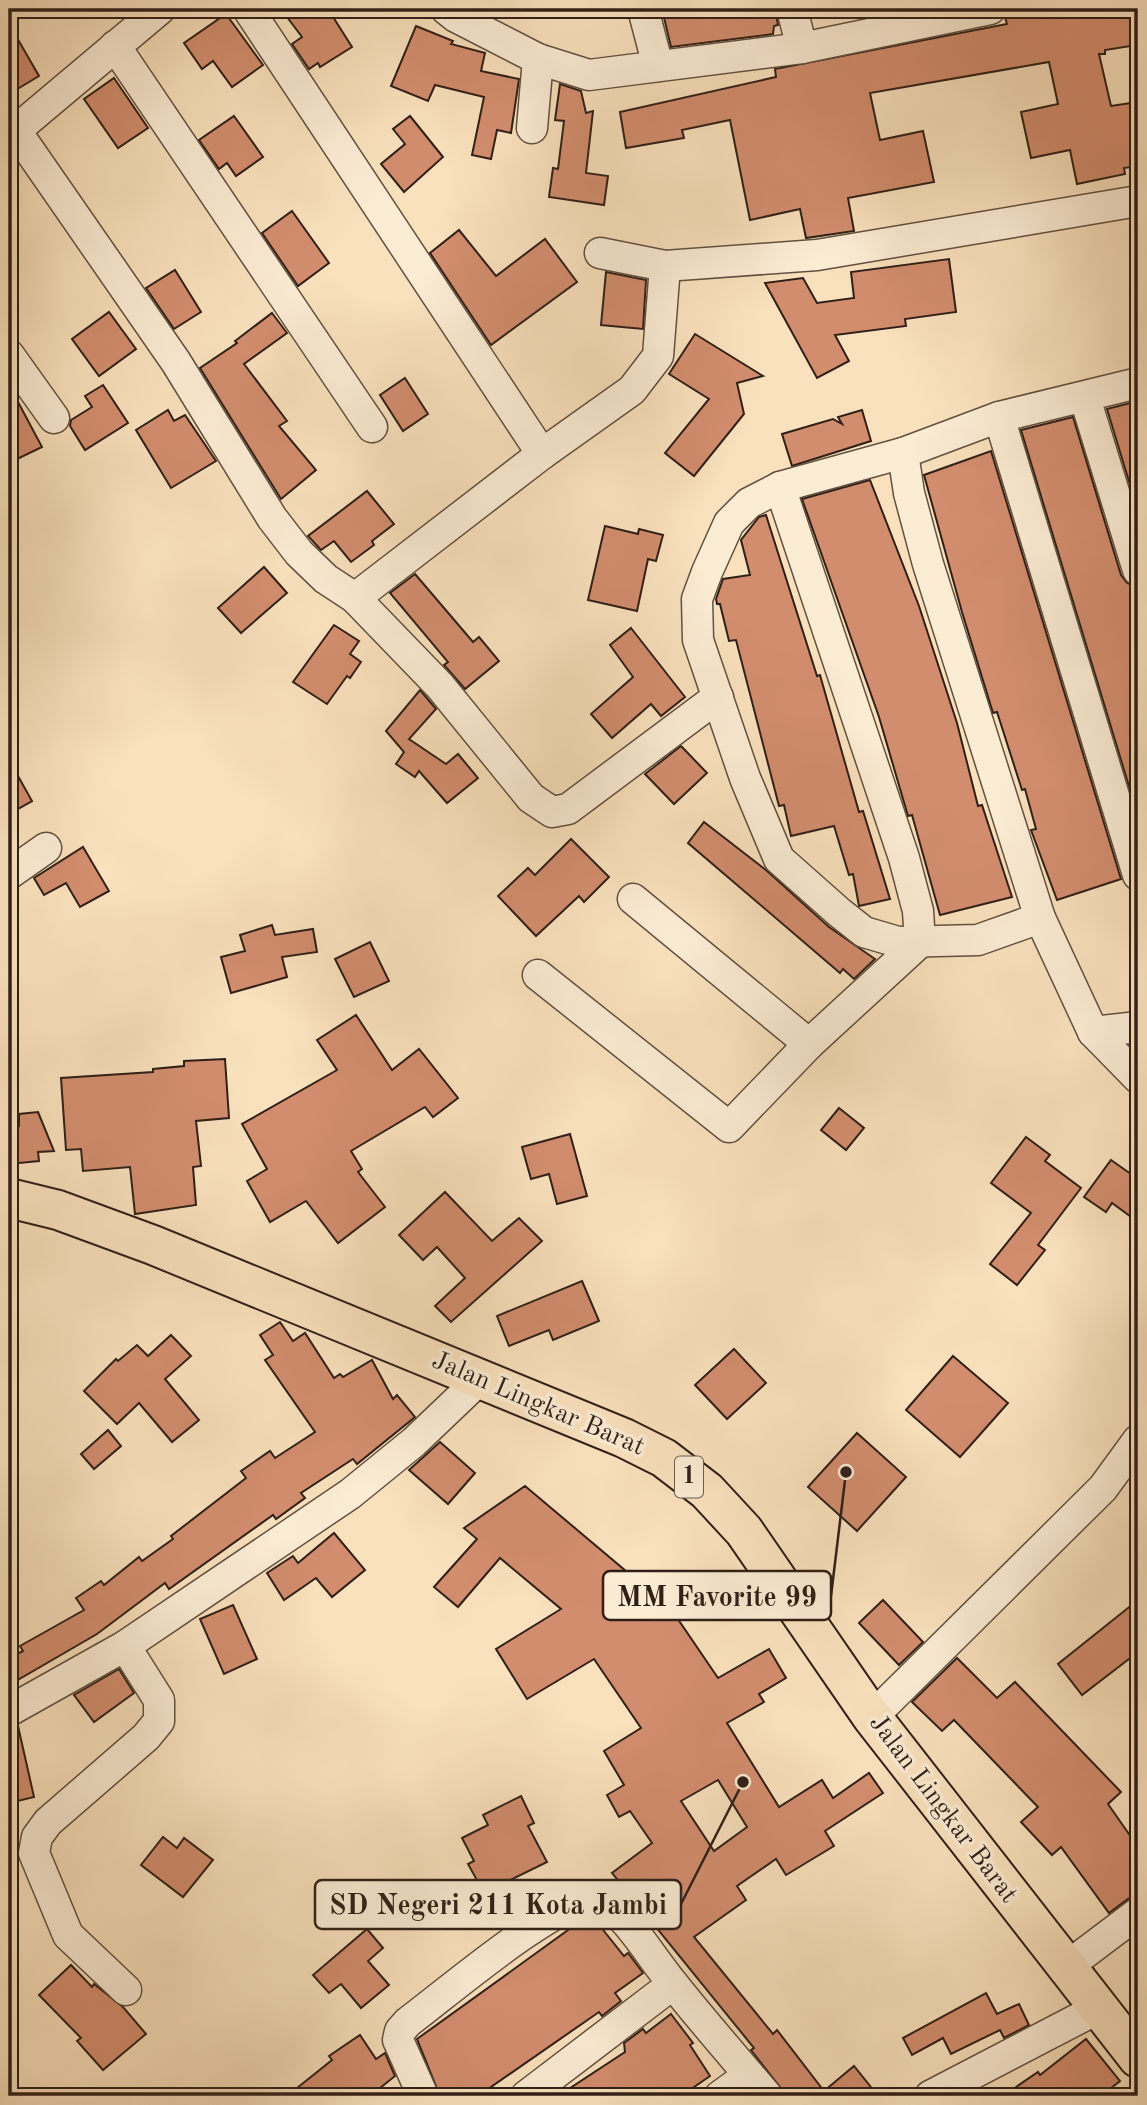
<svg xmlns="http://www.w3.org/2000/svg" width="1147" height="2105" viewBox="0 0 1147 2105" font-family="'Old Standard TT',serif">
<rect width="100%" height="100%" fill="#f9e1bd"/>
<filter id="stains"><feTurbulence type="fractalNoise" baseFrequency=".00286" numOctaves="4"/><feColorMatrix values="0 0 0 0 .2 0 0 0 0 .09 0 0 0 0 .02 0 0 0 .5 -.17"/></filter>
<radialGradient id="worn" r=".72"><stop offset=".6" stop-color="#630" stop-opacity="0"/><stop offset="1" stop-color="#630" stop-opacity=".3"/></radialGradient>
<g fill="#d28d6e" stroke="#301f17" stroke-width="2" fill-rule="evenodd">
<path d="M281,9H328L352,47L320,67L318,63L309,69L292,44L302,37Z"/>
<path d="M662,9H775L778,25L774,26L773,34L671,47Z"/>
<path d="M1046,9H1131L1137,45L1105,50V54H1099L1111,106L1138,102V166L1124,168L1125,174L1077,184L1070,150L1031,158L1021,112L1058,104L1049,62L870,93L880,140L923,131L934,182L848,198L854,231L806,238L800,209L750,220L730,120L682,130L684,138L626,148L620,112L776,77L775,69L1007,24L1005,17Z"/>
<path d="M226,14L263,65L232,87L213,61L202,69L184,43Z"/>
<path d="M9,24L39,76L9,94Z"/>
<path d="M416,26L453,41L451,44L485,53L481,71L519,79L511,133L497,130L491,159L472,155L484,97L435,85L428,101L391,86Z"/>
<path d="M114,78L148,128L118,148L84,99Z"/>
<path d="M560,84L581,91L586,113L593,111L586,173L608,176L604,205L549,197L553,168L558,169L564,121L555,120Z"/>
<path d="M234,116L263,157L236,176L227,163L219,169L199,140Z"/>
<path d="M410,116L443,157L404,192L381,164L405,144L393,129Z"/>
<path d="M292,211L329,263L298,286L262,233Z"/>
<path d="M459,230L496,276L545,239L577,282L491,345L430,253Z"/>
<path d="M949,259L956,312L905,319L906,326L835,335L849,361L817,378L765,283L803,278L817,303L854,298L851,272Z"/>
<path d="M175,270L201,312L174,329L146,288Z"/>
<path d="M606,272L646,280L643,329L601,325Z"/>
<path d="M109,312L136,349L99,376L72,339Z"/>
<path d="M272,313L287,333L244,364L287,421L279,426L316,470L281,499L200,368L237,343L235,341Z"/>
<path d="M695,334L763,376L737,383L744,414L694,476L665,453L709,399L669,374Z"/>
<path d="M405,378L428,414L403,431L380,395Z"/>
<path d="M9,385L42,447L9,463Z"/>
<path d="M103,385L128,423L85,450L70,426L71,420L92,407L85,396Z"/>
<path d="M1138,401V511L1107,409Z"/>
<path d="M168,410L174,421L185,415L216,461L171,488L136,430Z"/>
<path d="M862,410L871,441L792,466L782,434L833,419L842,424L838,417Z"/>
<path d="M1073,417L1121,575L1127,583L1138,587V816L1021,430Z"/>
<path d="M991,451L1121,879L1057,900L1031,830L1036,829L1025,789L1022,790L997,712L993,713L962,612L924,475Z"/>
<path d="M870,480L919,606L957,723L978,806L982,805L1012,897L940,915L912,815L908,816L879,717L802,499Z"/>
<path d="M367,491L394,524L372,541L374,545L351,562L334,541L321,550L308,536Z"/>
<path d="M766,515L817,676L820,675L859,812L863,811L890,899L859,906L853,874L849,875L834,826L791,836L784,805L779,806L736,640L729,641L720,604H717L716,599L723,579L750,575L741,540L759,517Z"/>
<path d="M605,526L638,534L639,529L663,535L656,561L648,559L637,611L588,600Z"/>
<path d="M264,567L287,593L241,633L218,608Z"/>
<path d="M415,574L473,642L479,637L499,661L465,689L444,665L448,662L390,593Z"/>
<path d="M334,625L359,641L350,654L361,662L350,678L347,676L327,704L293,682Z"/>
<path d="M631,628L685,697L661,716L651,704L612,738L591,714L633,677L610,645Z"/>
<path d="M420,690L436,709L409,739L446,764L458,754L478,778L447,803L419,771L415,777L396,764L404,752L386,731Z"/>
<path d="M681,746L707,773L674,804L645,774Z"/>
<path d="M9,760L32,801L9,814Z"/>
<path d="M704,822L766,870L829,927L875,959L854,979L843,969L840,973L688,843Z"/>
<path d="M571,839L609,877L584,902L579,896L536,936L498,896L528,868L535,875Z"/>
<path d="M83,847L109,891L80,907L66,883L44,895L34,878Z"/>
<path d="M272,925L275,935L313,929L317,952L282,957L287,977L231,993L221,957L245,951L240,935Z"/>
<path d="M370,942L389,981L354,997L335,959Z"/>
<path d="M356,1015L392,1070L419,1049L458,1098L433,1117L425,1107L351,1151L362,1169L358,1172L385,1207L338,1243L306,1201L270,1222L247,1181L267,1169L242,1124L337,1070L317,1040Z"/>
<path d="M225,1059L229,1118L196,1121L201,1166L193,1167L196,1205L135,1214L130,1167L83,1171L81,1149L66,1150L61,1078L153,1072V1069L184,1066V1061Z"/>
<path d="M839,1108L864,1128L846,1150L821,1130Z"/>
<path d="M38,1112L54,1151L38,1152L39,1161L9,1164V1127L19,1126V1114Z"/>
<path d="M570,1134L587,1196L557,1204L549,1174L531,1179L522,1147Z"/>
<path d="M1026,1137L1050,1155L1045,1161L1081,1188L1038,1245L1045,1250L1017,1285L990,1264L1031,1213L991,1183Z"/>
<path d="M1111,1160L1138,1179V1222L1112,1203L1106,1212L1084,1197Z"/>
<path d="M445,1192L492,1241L519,1218L542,1241L451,1322L435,1306L465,1278L437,1247L423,1260L399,1235Z"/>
<path d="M582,1281L599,1321L553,1340L549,1330L509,1346L497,1316Z"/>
<path d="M280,1322L293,1341L305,1333L334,1378L340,1374L343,1377L372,1360L393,1399L397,1395L415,1417L357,1464L353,1459L301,1493L305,1498L276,1519L273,1515L169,1589L165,1583L97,1634L9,1685V1658L23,1651L20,1646L84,1610L76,1598L101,1581L104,1585L139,1557L142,1561L173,1539L171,1536L246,1478L241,1471L270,1451L275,1458L315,1432L265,1360L273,1355L260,1335Z"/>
<path d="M171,1335L191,1356L165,1379L199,1420L172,1442L139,1403L117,1424L84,1391L116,1359L118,1361L137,1345L148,1356Z"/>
<path d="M734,1349L766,1383L727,1419L695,1385Z"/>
<path d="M953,1356L1008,1403L960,1457L906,1410Z"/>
<path d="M108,1430L121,1446L94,1469L81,1454Z"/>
<path d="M857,1433L906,1477L857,1531L808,1487Z"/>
<path d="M440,1442L475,1473L448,1504L409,1470Z"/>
<path d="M525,1486L671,1609L718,1678L769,1649L786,1678L759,1694L764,1702L727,1723L779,1807L822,1780L833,1798L869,1773L883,1793L825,1831L834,1846L786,1875L776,1859L737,1886L746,1900L694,1937L773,2034L777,2030L824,2091L854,2066L878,2096H787L751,2050L754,2048L612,1873L652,1843L630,1811L619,1817L607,1795L624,1785L604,1751L641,1728L594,1659L527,1699L496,1649L561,1609L500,1558L458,1607L434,1587L477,1539L464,1528ZM718,1780L747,1827L714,1851L681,1801Z"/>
<path d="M334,1533L365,1570L332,1597L316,1578L284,1600L267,1573L293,1556L298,1563Z"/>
<path d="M883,1600L923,1642L899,1665L859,1623Z"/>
<path d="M1138,1600V1652L1082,1695L1058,1664Z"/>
<path d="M233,1605L257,1659L224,1674L200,1619Z"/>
<path d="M957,1658L997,1698L1015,1682L1121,1792L1108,1804L1138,1847V1896L1128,1899L1109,1913L1061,1847L1052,1855L1021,1822L1038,1807L954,1720L942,1731L912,1702Z"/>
<path d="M119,1669L134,1693L94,1722L74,1695Z"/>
<path d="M18,1726L34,1797L9,1803V1728Z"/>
<path d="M521,1796L534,1823L528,1826L547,1862L484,1893L468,1864L474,1861L462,1838L488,1825L483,1815Z"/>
<path d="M163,1837L177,1848L184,1838L213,1860L183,1897L141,1865Z"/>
<path d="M592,1916L624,1956L628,1953L643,1973L615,1993L621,2001L602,2016L599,2012L478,2096H440L417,2039L582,1920Z"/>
<path d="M367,1929L383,1948L368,1961L389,1985L361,2008L341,1984L329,1993L313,1975Z"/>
<path d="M71,1965L92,1987L94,1984L123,2007L146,2034L103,2070L77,2041L81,2038L39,1995Z"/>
<path d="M986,1993L997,2014L1019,2004L1029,2025L1004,2038L1000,2030L951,2054L943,2038L912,2055L903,2038Z"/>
<path d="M671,2014L693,2043L690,2045L710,2076L681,2096H558L625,2052L624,2043L643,2029L646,2033Z"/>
<path d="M360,2035L376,2059L385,2053L395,2076L370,2096H287L332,2060L329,2056Z"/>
<path d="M1086,2039L1120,2081L1101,2096H1003L1038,2072L1040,2075Z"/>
</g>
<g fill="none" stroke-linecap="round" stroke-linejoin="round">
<defs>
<g id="street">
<path d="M248,9L542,454"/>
<path d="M446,9L456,17L538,59L589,75L802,48L990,9"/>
<path d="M643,9L658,66"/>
<path d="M792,9L802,48"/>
<path d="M115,46L372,427"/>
<path d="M9,121L176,362L272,518L299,553L326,579L355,598L440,686L531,798L552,812L568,809L718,697"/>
<path d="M532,128L538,59"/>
<path d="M9,136L160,9"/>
<path d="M600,253L665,266L817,255L1138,201"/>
<path d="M9,355L54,418"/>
<path d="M1138,383L999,417L903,453L909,493L928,564L1040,918L1093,1032L1138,1078"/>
<path d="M1085,398L1138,570"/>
<path d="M999,417L1138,875"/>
<path d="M903,453L780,487L749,503L729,523L707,572L697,599L698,640L745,778L779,859L840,913L864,932L898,942L978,940L1040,918"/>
<path d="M355,598L542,454L632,390L658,356L665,266"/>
<path d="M9,874L46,848"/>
<path d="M633,899L809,1044"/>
<path d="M538,975L729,1127L809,1044L920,942L918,911L904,858L780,487"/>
<path d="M1093,1032L1138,1027"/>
<path d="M125,1646L159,1700V1721L146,1737L48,1822L37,1837L34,1853L68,1935L126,1990"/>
<path d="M9,1711L125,1646L350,1494L414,1442L479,1380"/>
<path d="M872,1717L1103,1488L1138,1440"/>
<path d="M1065,1968L1138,1913"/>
<path d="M423,2096L398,2040L400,2031L408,2022C452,1989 548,1906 597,1896C630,1918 649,1955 674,1985C704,2023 736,2059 767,2096"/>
<path d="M526,2096L673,1984"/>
<path d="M720,2096L749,2075"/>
<path d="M930,2096L1097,2009"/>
</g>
<path id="highway" d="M9,1198L58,1210L153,1245L624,1438L664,1458L707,1491L744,1531L872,1717L1138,2058"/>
</defs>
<use href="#street" stroke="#625040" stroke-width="33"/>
<use href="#highway" stroke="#301f17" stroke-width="42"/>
<use href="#street" stroke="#fbecd4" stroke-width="30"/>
<use href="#highway" stroke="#f9e1bd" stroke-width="38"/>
</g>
<g text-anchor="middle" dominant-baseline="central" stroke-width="7" stroke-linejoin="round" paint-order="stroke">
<rect fill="#fbecd4" stroke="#6d5c50" stroke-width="2" x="675" y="1456.5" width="28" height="41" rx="5"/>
<g font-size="24" font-weight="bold" fill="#301f17">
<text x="689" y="1477">1</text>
</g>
<g font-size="26" fill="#301f17" stroke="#fbecd4">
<text transform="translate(538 1404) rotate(23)">Jalan Lingkar Barat</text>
<text transform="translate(943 1809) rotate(53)">Jalan Lingkar Barat</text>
</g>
</g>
<path fill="none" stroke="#301f17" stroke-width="2.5" d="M846 1472L831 1596M743 1782L681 1904"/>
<g fill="#301f17" stroke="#fbecd4" stroke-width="2.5">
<circle cx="846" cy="1472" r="7"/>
<circle cx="743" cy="1782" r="7"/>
</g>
<g fill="#fbecd4" stroke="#301f17" stroke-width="2.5">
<rect x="603" y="1571" width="228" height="49" rx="7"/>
<rect x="315" y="1880" width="366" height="49" rx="7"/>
</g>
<g font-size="28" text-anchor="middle" font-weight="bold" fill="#301f17">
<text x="717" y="1606">MM Favorite 99</text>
<text x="498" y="1914">SD Negeri 211 Kota Jambi</text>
</g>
<rect width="1147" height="2105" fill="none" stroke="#f9e1bd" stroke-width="35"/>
<rect x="10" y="10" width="1126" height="2084" fill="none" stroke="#301f17" stroke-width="3.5"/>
<rect x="18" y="18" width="1112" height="2070" fill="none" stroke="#301f17" stroke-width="2"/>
<rect width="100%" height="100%" filter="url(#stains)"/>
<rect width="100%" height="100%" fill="url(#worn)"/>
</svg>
